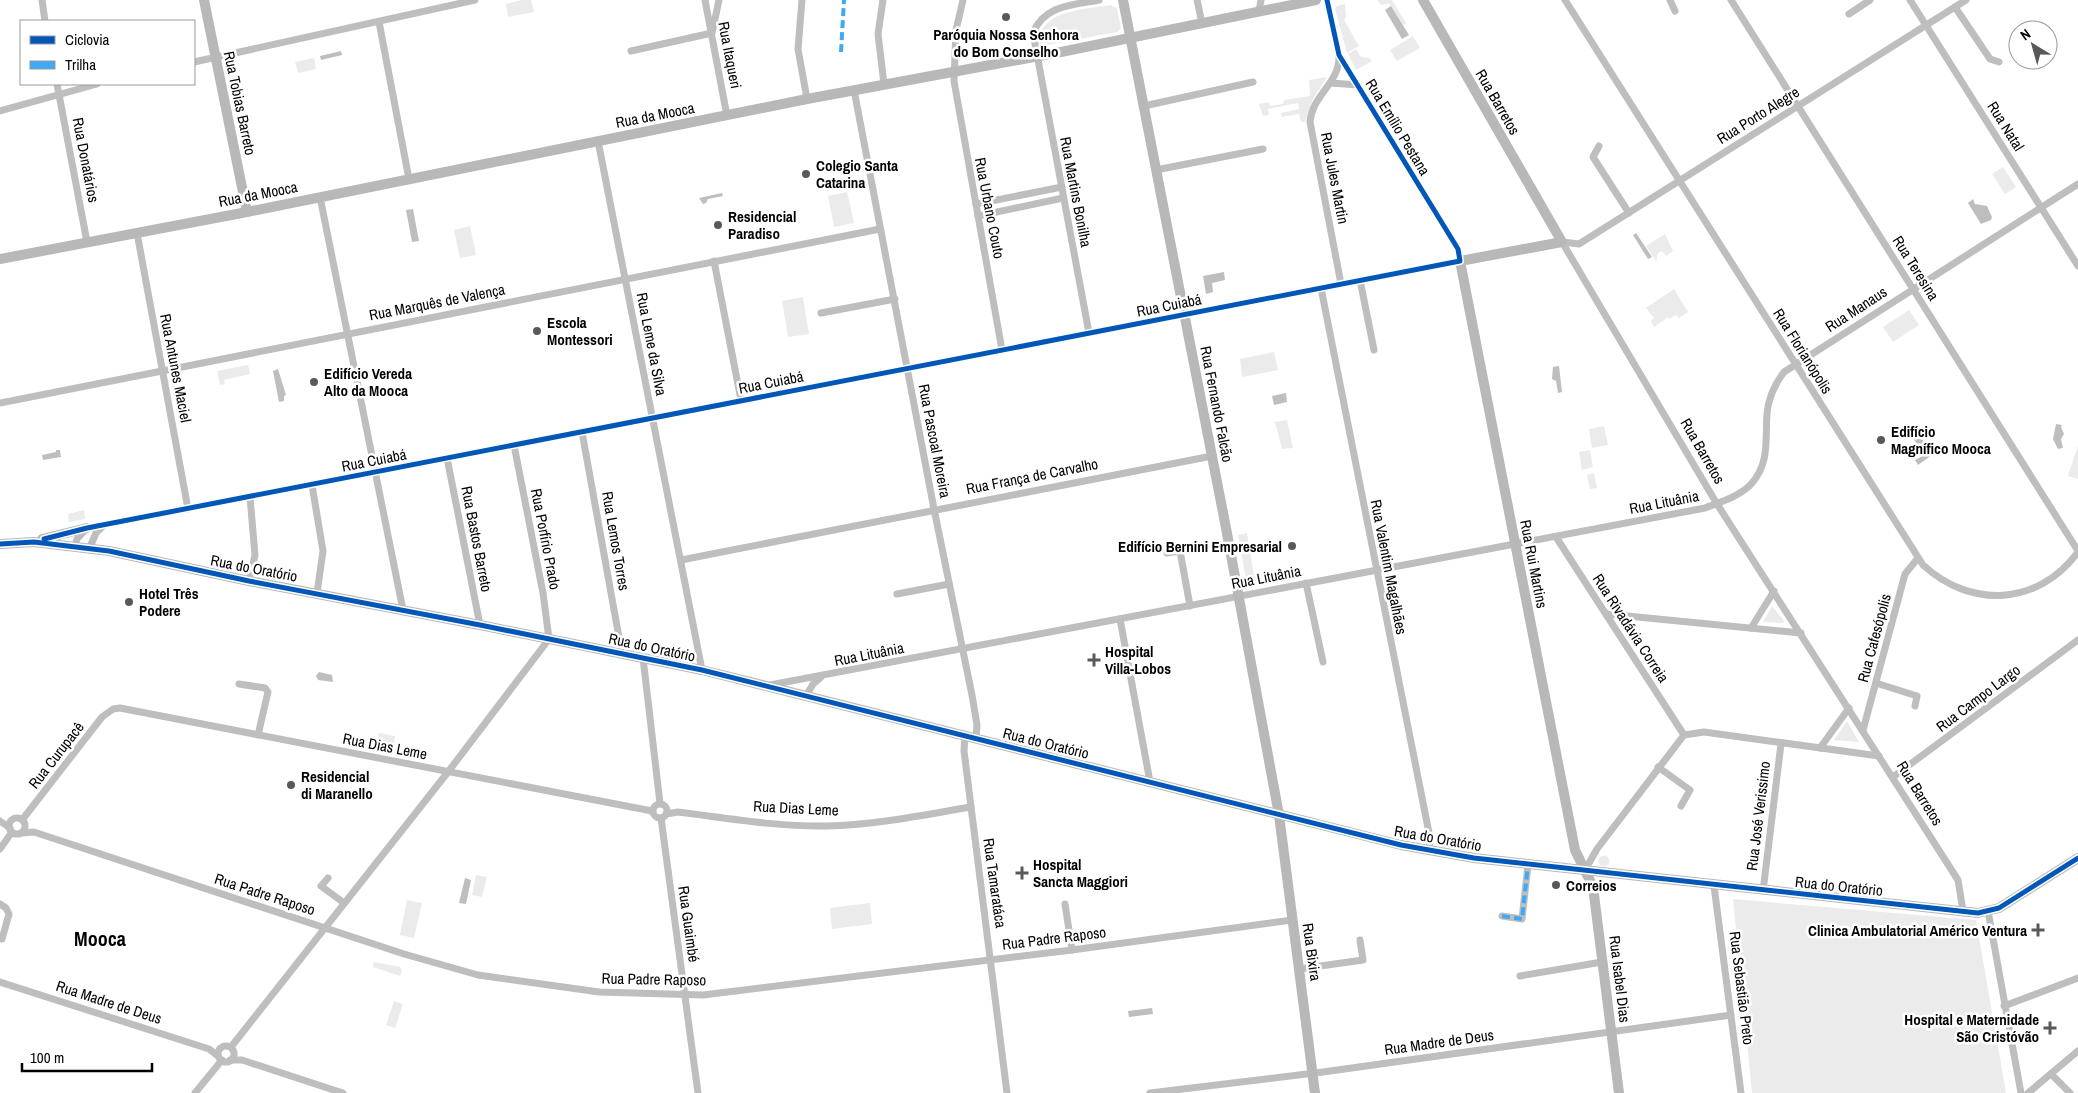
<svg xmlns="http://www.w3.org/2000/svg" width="2078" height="1093" viewBox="0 0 2078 1093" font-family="'Archivo Narrow',sans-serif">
<rect width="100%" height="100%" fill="#fff"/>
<g fill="#ebebeb">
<path d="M522,0H531L534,12L508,17L506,4Z"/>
<path d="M1377,0H1392L1406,23L1403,25L1389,3L1381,5Z"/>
<path d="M1345,4L1346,18L1344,20L1359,46L1347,53L1335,9L1337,6Z"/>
<path d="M1110,5L1117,8L1121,28L1117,32L1042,46L1039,44C1040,9 1084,10 1110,5Z"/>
<path d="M1413,36L1420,48L1397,61L1390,50Z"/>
<path d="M1356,49L1361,57L1369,58L1372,61L1356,70L1348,54Z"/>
<path d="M314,58L316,69L298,73L295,62Z"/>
<path d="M1327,77L1313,99L1305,122H1301L1299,114L1282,117L1281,113L1299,109L1298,103L1268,109L1269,115L1263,116L1259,104L1269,102L1270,106L1283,104L1284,100L1310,96L1309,80Z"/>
<path d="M2003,167L2016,187L2005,194L1992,174Z"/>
<path d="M847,192L854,223L834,227L828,196Z"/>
<path d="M470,226L476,255L460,258L454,230Z"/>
<path d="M1665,234L1673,251L1666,256L1662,251L1658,253L1656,261L1646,246Z"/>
<path d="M1674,289L1688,312L1679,318L1676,315L1669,319L1668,317L1654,327L1651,321L1654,318L1646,308Z"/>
<path d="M803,297L809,334L788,337L782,301Z"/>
<path d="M1909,310L1919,325L1893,342L1883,327Z"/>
<path d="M1274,352L1278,370L1242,377L1240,359Z"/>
<path d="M248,365L250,374L224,380L225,384L220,385L217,371Z"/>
<path d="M1287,420L1293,448L1282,449L1275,422Z"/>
<path d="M1604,426L1608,445L1592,448L1589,429Z"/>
<path d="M2078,445V479L2068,476Z"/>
<path d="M1590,450L1593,467L1582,470L1579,452Z"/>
<path d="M1594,473L1597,488L1590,489L1587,475Z"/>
<path d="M84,510L85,519L69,522L68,514Z"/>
<path d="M1247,533L1254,576L1279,571L1281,578L1247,585L1238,535Z"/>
<path d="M1772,606L1784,621L1783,623L1763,622Z"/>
<path d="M1847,721L1859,742L1834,740Z"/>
<path d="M379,733L395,736L392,752L376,749Z"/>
<circle cx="1604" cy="861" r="5.5"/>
<path d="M476,875L487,877L482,897L472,895Z"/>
<path d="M1733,899L1976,920L2006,1093H1752Z"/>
<path d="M407,900L422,903L414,938L400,935Z"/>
<path d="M870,903L872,924L832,929L830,908Z"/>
<path d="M374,962L400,967L402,970L400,976L373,967Z"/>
<path d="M394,1001L403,1004L395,1028L386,1025Z"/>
</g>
<g fill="#bebebe">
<path d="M1391,6L1409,35L1402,39L1385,10Z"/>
<path d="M341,51L342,55L321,60L320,56Z"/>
<path d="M722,193L723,196L708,199L706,203L703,204L699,198Z"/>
<path d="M1973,199L1975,204L1987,206L1992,217L1991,220L1981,224L1968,203Z"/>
<path d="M413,209L419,241L412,242L406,210Z"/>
<path d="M1636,233L1652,257L1648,259L1633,235Z"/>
<path d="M1224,272L1225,280L1212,283L1213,292L1206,294L1203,276Z"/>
<path d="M1559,366L1562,392L1558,393L1556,381L1552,379L1553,367Z"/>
<path d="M278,369L286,395L284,396V401L279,402L273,371Z"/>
<path d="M1286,393L1287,402L1274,405L1272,396Z"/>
<path d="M2056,424L2062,425L2061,427L2064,434L2061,439L2063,448L2058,449L2053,439Z"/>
<path d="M1915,428L1932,455L1918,465L1915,460L1924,455L1909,432Z"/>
<path d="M56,450H60L61,457L43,460L42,455L56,452Z"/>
<path d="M319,672L332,675L333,682L318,680L316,676Z"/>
<path d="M465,878L471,880L466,904L459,903Z"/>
<path d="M1152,1008L1153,1014L1129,1017L1128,1011Z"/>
</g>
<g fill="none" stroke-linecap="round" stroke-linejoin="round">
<g stroke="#bebebe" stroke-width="7">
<path d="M42,0L45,21"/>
<path d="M705,0L727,116"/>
<path d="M802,0L798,49L807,99"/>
<path d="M883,0L878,34L884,84"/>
<path d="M963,0L956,30L954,81L1002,350"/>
<path d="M1197,0L1202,23"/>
<path d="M1565,0L1923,565C1971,609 2038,606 2078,552"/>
<path d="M1670,0L1675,11"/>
<path d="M1731,0L2078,551"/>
<path d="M1910,0L2078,266"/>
<path d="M1955,7L1990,59L1999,62"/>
<path d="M1259,11L1261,0"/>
<path d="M1849,14L1870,0"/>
<path d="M379,22L409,179"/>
<path d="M631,51L712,33L719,0"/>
<path d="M1339,56C1340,83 1312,95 1310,122L1341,284"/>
<path d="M194,62L475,0"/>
<path d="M1331,83L1358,85"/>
<path d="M57,84L87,242"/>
<path d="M854,90L934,509L972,695L977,725L976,739"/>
<path d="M1144,106L1253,82"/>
<path d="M0,111L97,84"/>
<path d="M598,141L702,670"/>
<path d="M1599,146L1593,157L1629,213"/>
<path d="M1156,170L1263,149"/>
<path d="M320,197L403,610"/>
<path d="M976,204L1062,187"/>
<path d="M978,216L1063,198"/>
<path d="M137,233L188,509"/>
<path d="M1562,242L1717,504L1958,880L1963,911"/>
<path d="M1562,242L1579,244L1966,0"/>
<path d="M714,261L741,400"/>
<path d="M1360,280L1374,350"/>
<path d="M1321,288L1430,838L1429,851"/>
<path d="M821,313L895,299"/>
<path d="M1089,333L1033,33C1044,5 1073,5 1099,0"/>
<path d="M0,403L880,229"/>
<path d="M582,432L622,654"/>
<path d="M447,458L480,625"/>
<path d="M312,485L323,551L317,593"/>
<path d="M1556,537L1684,735"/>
<path d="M75,545L77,539L87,528L1460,261L1458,249L1339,55L1327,0"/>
<path d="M90,547L96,533L104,525"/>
<path d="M1167,553L1180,551L1190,606"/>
<path d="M681,560L1212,456"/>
<path d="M249,581L255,555L250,497"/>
<path d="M1306,583L1323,662"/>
<path d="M897,594L949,584"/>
<path d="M1607,614L1801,633"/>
<path d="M1120,619L1150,782"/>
<path d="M1751,628L1774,591"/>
<path d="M643,658L660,803"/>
<path d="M1876,683L1917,696L1915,706"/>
<path d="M239,684L265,688L268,692L258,735"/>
<path d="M770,685L1705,508C1720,502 1741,496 1752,483C1770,462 1765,439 1767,414C1768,399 1775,384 1784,372L2078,184"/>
<path d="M806,696L813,684L821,677"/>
<path d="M1863,730L1905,574L1918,558"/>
<path d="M965,736L964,751L1007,1093"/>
<path d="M1820,748L1849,708"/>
<path d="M1658,767L1690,790L1681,806"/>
<path d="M1893,777L2078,640"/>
<circle cx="660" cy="811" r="7"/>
<path d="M666,814L678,812C727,818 778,827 827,826C875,825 923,815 971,807"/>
<path d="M661,818L698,1093"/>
<circle cx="17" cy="826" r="8"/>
<path d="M22,820L102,717L113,709L120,708L652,811"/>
<path d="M0,821L10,828"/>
<path d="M22,833L34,832L404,954L478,975L599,992L703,995L1072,950L1292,920"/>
<path d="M0,849L12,832"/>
<path d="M1585,870L1597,849L1684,735L1704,732L1879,756"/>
<path d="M328,878L321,886L344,903"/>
<path d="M1714,886L1741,1093"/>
<path d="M1763,891L1781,744"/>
<path d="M0,904L6,908L9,914L2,939"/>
<path d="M1065,904L1072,950"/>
<path d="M1988,911L2021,1093"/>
<path d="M1502,916L1522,919L1528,865"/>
<path d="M1299,969L1363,960L1360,940"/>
<path d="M1520,976L1602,962"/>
<path d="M0,982L209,1049L218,1056"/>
<path d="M2004,1006L2078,978"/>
<circle cx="226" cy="1054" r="8"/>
<path d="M231,1047L448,772L549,639L543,593L514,445"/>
<path d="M230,1060H242L343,1093"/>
<path d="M2051,1074L2070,1093"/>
<path d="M195,1093L222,1060"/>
<path d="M1150,1093L1323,1072L1731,1015"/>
<path d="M2028,1093L2078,1051"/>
</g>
<g stroke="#b8b8b8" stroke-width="10">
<path d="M204,0L247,212"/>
<path d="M1123,0L1226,528L1279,815L1315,1093"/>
<path d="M1423,0L1562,242L1460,261L1575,850L1593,887L1619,1093"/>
<path d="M0,259L247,212L807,99L1061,52L1316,0"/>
<path d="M42,539L87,528"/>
<path d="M0,544L34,542L109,551L249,581L480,625L702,670L1401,845L1474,858L1978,913L1999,908L2078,858"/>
</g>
<g stroke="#3fa9f5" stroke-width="4" stroke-dasharray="8 4" stroke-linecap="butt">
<path d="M841,52L844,0"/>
<path d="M1502,916L1522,919L1528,865"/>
</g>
<defs>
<g id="cycleway">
<path d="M44,539L87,528L1460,261L1458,249L1339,55L1327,0"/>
<path d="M0,544L34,542L109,551L249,581L480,625L702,670L1401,845L1474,858L1978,913L1999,908L2078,858"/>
</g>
</defs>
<use href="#cycleway" stroke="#fff" stroke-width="8"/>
<use href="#cycleway" stroke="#0057b8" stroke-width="5"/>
</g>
<g fill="#595959" stroke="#fff" stroke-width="2">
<circle cx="1006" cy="17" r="5"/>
<circle cx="806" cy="174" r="5"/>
<circle cx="718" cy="225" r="5"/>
<circle cx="537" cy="331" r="5"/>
<circle cx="314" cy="382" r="5"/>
<circle cx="1881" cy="440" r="5"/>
<circle cx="1292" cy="546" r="5"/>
<circle cx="129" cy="602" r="5"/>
<path d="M1091.5 652.5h5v5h5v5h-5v5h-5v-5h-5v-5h5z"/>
<circle cx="291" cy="785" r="5"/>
<path d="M1019.5 865.5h5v5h5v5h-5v5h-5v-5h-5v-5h5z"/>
<circle cx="1556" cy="885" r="5"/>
<path d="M2035.5 922.5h5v5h5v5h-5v5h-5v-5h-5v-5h5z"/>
<path d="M2047.5 1020.5h5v5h5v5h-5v5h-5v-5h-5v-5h5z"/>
</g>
<g text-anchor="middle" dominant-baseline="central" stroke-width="5" stroke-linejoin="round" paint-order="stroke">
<g font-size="15" font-weight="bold" fill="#000" stroke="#fff" text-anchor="start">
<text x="1006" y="34" text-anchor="middle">Paróquia Nossa Senhora<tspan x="1006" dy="17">do Bom Conselho</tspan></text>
<text x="816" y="165">Colegio Santa<tspan x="816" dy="17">Catarina</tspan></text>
<text x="728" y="216">Residencial<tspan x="728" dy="17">Paradiso</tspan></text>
<text x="547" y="322">Escola<tspan x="547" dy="17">Montessori</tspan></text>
<text x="324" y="373">Edifício Vereda<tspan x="324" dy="17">Alto da Mooca</tspan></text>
<text x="1891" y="431">Edifício<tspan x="1891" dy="17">Magnífico Mooca</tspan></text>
<text x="1282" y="546" text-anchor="end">Edifício Bernini Empresarial</text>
<text x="139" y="593">Hotel Três<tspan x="139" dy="17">Podere</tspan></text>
<text x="1105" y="651">Hospital<tspan x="1105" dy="17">Villa-Lobos</tspan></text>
<text x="301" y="776">Residencial<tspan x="301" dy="17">di Maranello</tspan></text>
<text x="1033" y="864">Hospital<tspan x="1033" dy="17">Sancta Maggiori</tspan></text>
<text x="1566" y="885">Correios</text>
<text x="2027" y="930" text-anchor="end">Clinica Ambulatorial Américo Ventura</text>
<text x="2039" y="1019" text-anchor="end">Hospital e Maternidade<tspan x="2039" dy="17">São Cristóvão</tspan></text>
</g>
<g font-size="15" fill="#000" stroke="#fff">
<text transform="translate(730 55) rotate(79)">Rua Itaqueri</text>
<text transform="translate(1498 102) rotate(60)">Rua Barretos</text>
<text transform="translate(240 103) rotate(78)">Rua Tobias Barreto</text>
<text transform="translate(655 115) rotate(-11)">Rua da Mooca</text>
<text transform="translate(1758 115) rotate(-32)">Rua Porto Alegre</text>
<text transform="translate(2006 126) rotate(58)">Rua Natal</text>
<text transform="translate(1398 127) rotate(59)">Rua Emílio Pestana</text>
<text transform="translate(86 160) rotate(79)">Rua Donatários</text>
<text transform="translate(1335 178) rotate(79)">Rua Jules Martin</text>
<text transform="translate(1076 192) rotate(79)">Rua Martins Bonilha</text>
<text transform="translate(258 194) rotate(-11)">Rua da Mooca</text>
<text transform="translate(990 208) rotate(79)">Rua Urbano Couto</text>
<text transform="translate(1916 268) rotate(58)">Rua Teresina</text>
<text transform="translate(437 302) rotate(-11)">Rua Marquês de Valença</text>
<text transform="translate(1169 305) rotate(-11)">Rua Cuiabá</text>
<text transform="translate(1856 309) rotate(-33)">Rua Manaus</text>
<text transform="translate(652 344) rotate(79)">Rua Leme da Silva</text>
<text transform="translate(1803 351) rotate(58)">Rua Florianópolis</text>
<text transform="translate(176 368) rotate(79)">Rua Antunes Maciel</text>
<text transform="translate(771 382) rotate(-11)">Rua Cuiabá</text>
<text transform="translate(1217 404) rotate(79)">Rua Fernando Falcão</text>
<text transform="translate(935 441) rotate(79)">Rua Pascoal Moreira</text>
<text transform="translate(1703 451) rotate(60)">Rua Barretos</text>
<text transform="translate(374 460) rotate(-11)">Rua Cuiabá</text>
<text transform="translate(1032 476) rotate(-11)">Rua França de Carvalho</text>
<text transform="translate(1664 502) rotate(-11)">Rua Lituânia</text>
<text transform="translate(477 539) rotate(79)">Rua Bastos Barreto</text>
<text transform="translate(546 539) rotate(79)">Rua Porfírio Prado</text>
<text transform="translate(616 541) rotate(80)">Rua Lemos Torres</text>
<text transform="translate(1534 564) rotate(79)">Rua Rui Martins</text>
<text transform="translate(1389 567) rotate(79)">Rua Valentim Magalhães</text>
<text transform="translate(254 568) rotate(11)">Rua do Oratório</text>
<text transform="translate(1266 577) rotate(-11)">Rua Lituânia</text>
<text transform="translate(1631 628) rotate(57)">Rua Rivadávia Correia</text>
<text transform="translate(1874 638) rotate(-75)">Rua Cafesópolis</text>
<text transform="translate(652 647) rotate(12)">Rua do Oratório</text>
<text transform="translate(869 654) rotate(-11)">Rua Lituânia</text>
<text transform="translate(1978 698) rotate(-37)">Rua Campo Largo</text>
<text transform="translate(1046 743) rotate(14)">Rua do Oratório</text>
<text transform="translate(385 746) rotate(11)">Rua Dias Leme</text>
<text transform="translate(56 755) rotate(-52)">Rua Curupacê</text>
<text transform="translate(1920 793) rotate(58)">Rua Barretos</text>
<text transform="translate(796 808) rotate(3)">Rua Dias Leme</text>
<text transform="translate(1758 816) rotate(-83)">Rua José Verissimo</text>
<text transform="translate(1438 838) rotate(10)">Rua do Oratório</text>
<text transform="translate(995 883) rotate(82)">Rua Tamaratáca</text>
<text transform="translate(1839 886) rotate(6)">Rua do Oratório</text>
<text transform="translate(265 894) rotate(18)">Rua Padre Raposo</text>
<text transform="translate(689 924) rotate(82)">Rua Guaimbé</text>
<text transform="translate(1054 938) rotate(-7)">Rua Padre Raposo</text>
<text transform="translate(1312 952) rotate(82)">Rua Bixira</text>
<text transform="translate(654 979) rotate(1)">Rua Padre Raposo</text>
<text transform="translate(1620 979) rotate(83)">Rua Isabel Dias</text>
<text transform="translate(1742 988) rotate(83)">Rua Sebastião Preto</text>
<text transform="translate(109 1002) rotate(18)">Rua Madre de Deus</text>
<text transform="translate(1439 1042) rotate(-8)">Rua Madre de Deus</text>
</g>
<g font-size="20" font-weight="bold" fill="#000" stroke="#fff">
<text x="100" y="938">Mooca</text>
</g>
</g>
<rect x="20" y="20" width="175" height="65" fill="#ffffff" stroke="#999999"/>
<rect x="30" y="36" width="25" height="8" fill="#0057b8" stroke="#999999"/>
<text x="65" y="45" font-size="15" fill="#000000">Ciclovia</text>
<rect x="30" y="61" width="25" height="8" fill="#3fa9f5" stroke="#999999"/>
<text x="65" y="70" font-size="15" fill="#000000">Trilha</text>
<g transform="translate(2033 45) rotate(323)"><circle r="24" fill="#ffffff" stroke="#999999"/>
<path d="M0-4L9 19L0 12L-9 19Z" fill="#595959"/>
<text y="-8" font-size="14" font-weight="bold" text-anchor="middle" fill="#000000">N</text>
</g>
<path d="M22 1063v8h130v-8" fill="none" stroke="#000000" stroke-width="2.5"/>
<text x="30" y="1063" font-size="15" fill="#000000" stroke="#ffffff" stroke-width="4" paint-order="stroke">100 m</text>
</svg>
